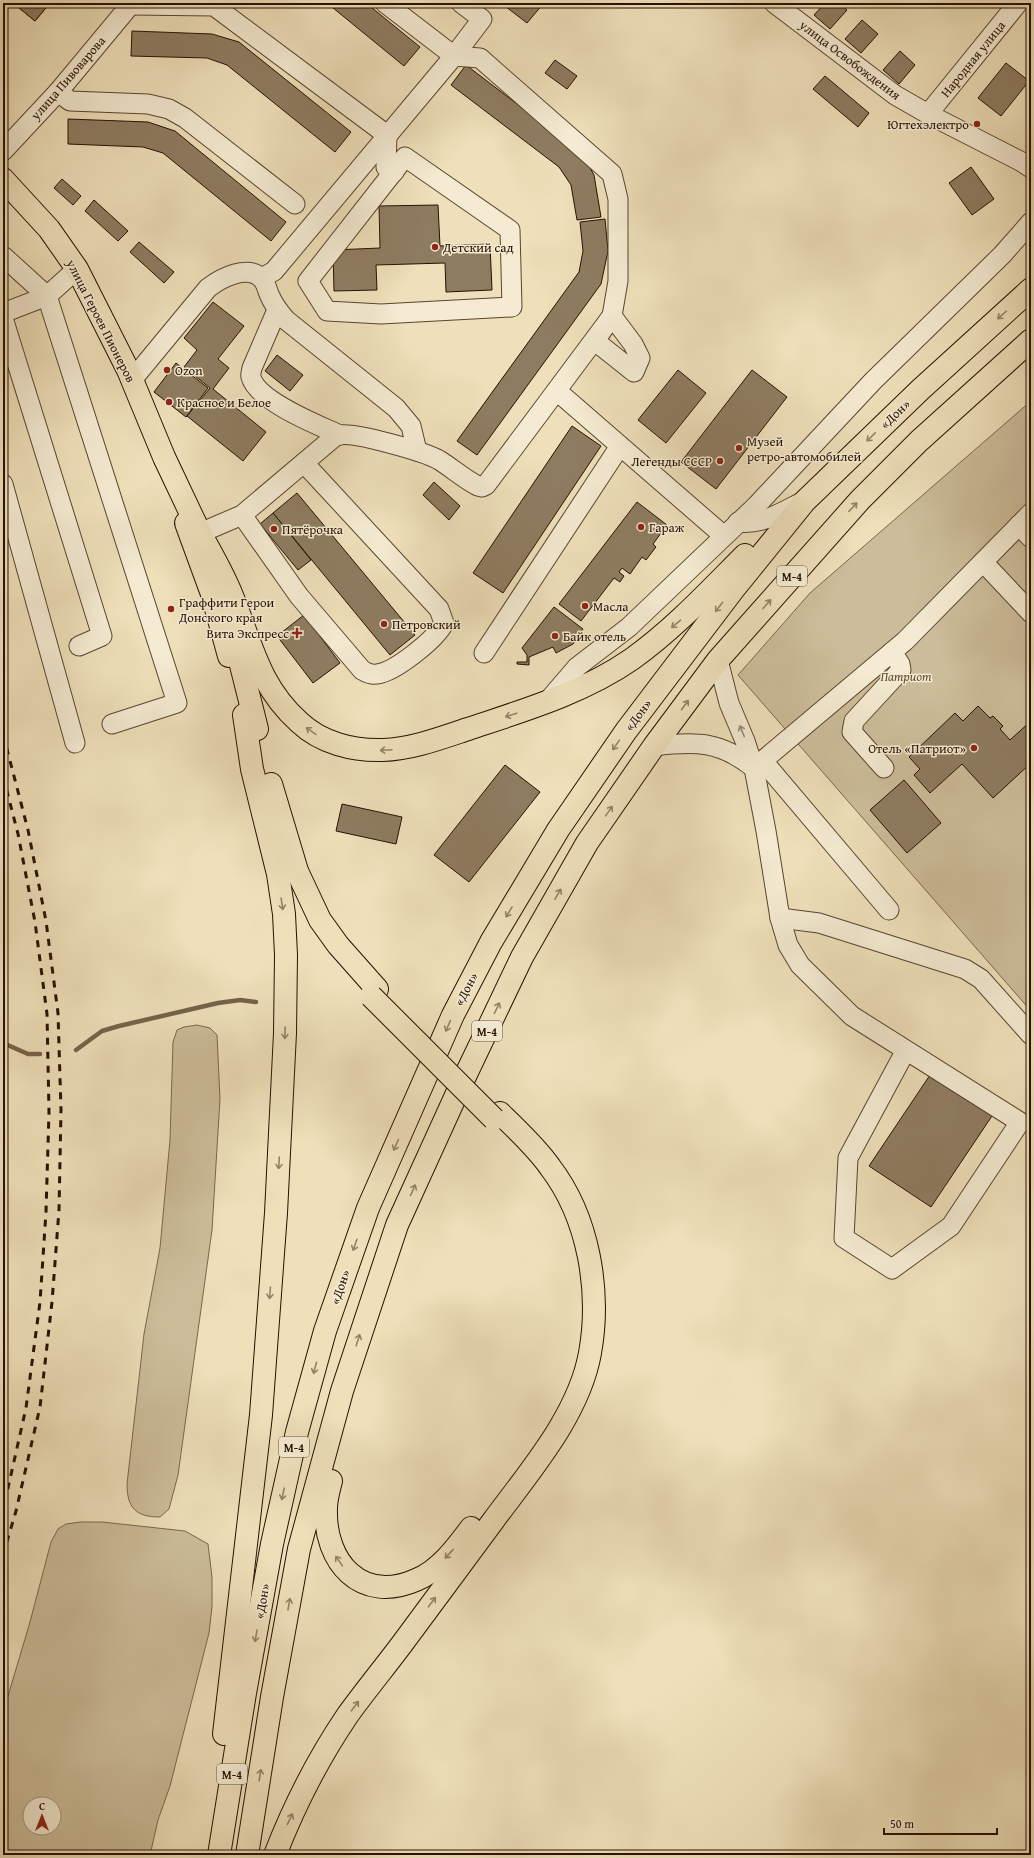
<svg xmlns="http://www.w3.org/2000/svg" width="1034" height="1858" viewBox="0 0 1034 1858" font-family="'Gentium Book Plus',serif">
<rect width="100%" height="100%" fill="#eee0ba"/>
<filter id="stains"><feTurbulence type="fractalNoise" baseFrequency=".005" numOctaves="4"/><feColorMatrix values="0 0 0 0 .2 0 0 0 0 .09 0 0 0 0 .02 0 0 0 .5 -.17"/></filter>
<radialGradient id="worn" r=".72"><stop offset=".6" stop-color="#630" stop-opacity="0"/><stop offset="1" stop-color="#630" stop-opacity=".3"/></radialGradient>
<g fill="#ccbd9a" stroke="#7a664d" fill-rule="evenodd">
<path d="M1031,401V1011L738,675L810,593Z"/>
<path d="M197,1025L210,1028L217,1035L220,1099L212,1230L178,1475L169,1509L160,1517C136,1517 127,1508 127,1484L144,1334L160,1248L170,1140L173,1042L177,1030L184,1027Z"/>
<path d="M81,1522H102L185,1531L208,1544L212,1577V1607L209,1633L170,1786L158,1820L150,1855H3V1713L30,1622L51,1542L58,1529L66,1524ZM30,1804H54V1828H30Z"/>
</g>
<g fill="none" stroke-linecap="round" stroke-linejoin="round">
<g stroke="#76624a" stroke-width="4.5">
<path d="M3,1043L28,1054H40"/>
<path d="M76,1050L102,1031L119,1026L218,1003L240,1000L256,1002"/>
</g>
</g>
<g fill="#8e7c61" stroke="#271000">
<path d="M13,3H50L35,21Z"/>
<path d="M13,3H50L35,21Z"/>
<path d="M327,3H366L420,47L404,66Z"/>
<path d="M501,3H542L543,4L527,23Z"/>
<path d="M825,3H838L847,10L830,29L814,15Z"/>
<path d="M862,20L878,34L861,53L845,39Z"/>
<path d="M132,31L212,34L239,42L351,132L335,152L227,65L207,58L131,56Z"/>
<path d="M900,51L915,65L899,84L883,70Z"/>
<path d="M555,60L577,76L567,89L545,73Z"/>
<path d="M1006,63L1029,81L1001,116L978,98Z"/>
<path d="M466,65L576,149L584,157L594,175L601,217L577,220L571,185L559,167L451,85Z"/>
<path d="M825,76L869,113L858,127L813,89Z"/>
<path d="M68,119L148,122L175,131L286,222L271,241L163,153L143,147L68,144Z"/>
<path d="M971,167L994,199L972,215L949,183Z"/>
<path d="M62,179L81,196L73,205L54,188Z"/>
<path d="M94,200L128,231L118,241L85,211Z"/>
<path d="M438,205L440,246L490,244L492,290L446,292L445,263L376,265L377,290L334,291L333,250L380,248L379,206Z"/>
<path d="M605,219L608,251L601,284L477,455L457,441L579,272L583,251L580,222Z"/>
<path d="M139,242L174,272L164,283L130,252Z"/>
<path d="M213,302L244,326L218,359L229,368L213,389L266,432L243,461L187,416L210,388L184,367L197,350L184,338Z"/>
<path d="M277,355L303,375L290,391L265,371Z"/>
<path d="M176,363L208,388L186,417L154,392Z"/>
<path d="M678,370L706,393L666,443L638,420Z"/>
<path d="M752,370L787,397L716,489L681,462Z"/>
<path d="M572,426L601,446L503,593L473,573Z"/>
<path d="M434,482L460,506L449,520L423,495Z"/>
<path d="M297,493L415,635L390,655L273,513Z"/>
<path d="M637,502L667,525L653,544L656,547L646,560L642,557L630,574L622,568L619,572L624,576L620,582L614,578L581,621L559,604Z"/>
<path d="M273,513L311,560L298,570L260,524Z"/>
<path d="M554,607L583,629L573,644L556,653L553,647L529,657V665L517,664V662H527V655L522,648Z"/>
<path d="M304,615L340,663L313,683L277,636Z"/>
<path d="M978,706L990,718L993,716L1003,726L1000,729L1010,740L1031,721V763L993,798L962,764L930,793L914,775L920,769L909,757L955,713L963,721Z"/>
<path d="M505,765L540,792L469,882L434,855Z"/>
<path d="M904,780L941,823L907,853L870,810Z"/>
<path d="M342,804L402,817L396,844L336,831Z"/>
<path d="M932,1072L994,1113L931,1207L869,1166Z"/>
</g>
<g fill="none" stroke-linecap="round" stroke-linejoin="round">
<defs>
<g id="minor">
<path d="M385,3L454,56L482,19L461,3"/>
<path d="M774,3L895,95L928,114L1022,162L1031,168"/>
<path d="M130,5L214,6L387,135L386,167L394,172"/>
<path d="M58,92L70,101L148,104L169,109L185,118L295,204"/>
<path d="M928,114L1018,3"/>
<path d="M3,151L58,92L132,3"/>
<path d="M405,157L510,230L512,307L381,314L327,311L308,281Z"/>
<path d="M3,256L47,296L177,703L112,724"/>
<path d="M277,310L252,368C252,370 250,374 251,377C257,401 318,425 340,435"/>
<path d="M3,313L47,296L77,269"/>
<path d="M612,316L633,344L640,358L634,372L595,341Z"/>
<path d="M3,318L102,636L79,646"/>
<path d="M132,380L208,288C221,278 249,263 263,280C266,284 267,289 269,294C273,304 279,312 286,320L396,408L411,426L417,451"/>
<path d="M557,391L724,536"/>
<path d="M3,484L75,743"/>
<path d="M242,515L299,596L362,670C367,673 372,675 377,674C395,672 436,639 444,623L439,609L304,463"/>
<path d="M738,522C763,525 782,512 804,501"/>
<path d="M1019,525L1031,538"/>
<path d="M200,533L242,515L332,439C334,437 338,435 340,435C355,432 425,452 439,460C452,468 464,479 478,486L482,487L486,485L612,316L618,281V199L612,174L480,58L454,56L274,271L262,278"/>
<path d="M983,562L1031,613"/>
<path d="M484,653L620,446"/>
<path d="M718,660L729,703L745,741L754,768L766,831L780,918L788,945L800,965L852,1016L1020,1122L951,1226L892,1269L844,1238L848,1158L906,1050"/>
<path d="M547,702L577,667L629,627L756,506L873,381L1002,255L1031,222"/>
<path d="M654,746C696,741 720,741 754,768"/>
<path d="M763,761L889,910"/>
<path d="M754,768L905,641L1031,513"/>
<path d="M884,768L852,732L854,721L901,670L900,664L892,652"/>
<path d="M780,918L819,923L965,969L981,979L1031,1035"/>
</g>
<g id="major">
<path d="M3,179L49,229L77,269L128,370L164,457L200,533L191,536"/>
<path d="M186,523L212,594L229,656"/>
</g>
<g id="highway">
<path d="M200,533C212,554 224,575 233,598C252,645 259,686 299,722C321,743 353,751 383,750C412,749 441,738 468,729C525,710 583,693 632,659C674,629 709,591 745,555"/>
<path d="M232,629L257,729"/>
<path d="M271,784L297,871L320,920L338,945L377,989"/>
<path d="M331,1481C329,1489 326,1499 326,1508C324,1562 361,1604 416,1580C439,1571 457,1547 471,1528"/>
<path d="M224,1734L261,1415L276,1213L285,1033L286,955L284,914L278,874L252,769L244,715"/>
<path d="M219,1855L245,1693L272,1544L297,1432L325,1331L368,1208L453,1015L491,942L558,830L626,731L733,590L805,501L920,390L1031,289"/>
<path d="M247,1855L272,1697L299,1549L342,1391L397,1225L458,1091L522,957L587,843L654,746L718,660L860,500L919,441L1031,340"/>
<path d="M275,1855C294,1806 318,1759 347,1716C365,1691 384,1668 402,1644C432,1603 463,1562 493,1521C529,1472 579,1415 590,1353C601,1291 589,1218 550,1167C536,1147 517,1130 500,1113"/>
</g>
</defs>
<use href="#minor" stroke="#59442e" stroke-width="21"/>
<use href="#major" stroke="#271000" stroke-width="24"/>
<use href="#highway" stroke="#271000" stroke-width="24"/>
<use href="#minor" stroke="#f4ebd2" stroke-width="19"/>
<use href="#major" stroke="#eee0ba" stroke-width="22"/>
<use href="#highway" stroke="#eee0ba" stroke-width="22"/>
<g stroke="#271000" stroke-width="3" stroke-dasharray="7 7" stroke-linecap="butt">
<path d="M3,734L28,830L46,921L58,1013L61,1110L59,1210L52,1302L40,1407L16,1511L3,1555"/>
<path d="M3,776L18,834L35,922L47,1014L49,1112L46,1212L40,1302L26,1408L3,1510"/>
</g>
<defs>
<path id="highway-bridge" d="M371,996L494,1119"/>
</defs>
<use href="#highway-bridge" stroke="#271000" stroke-width="24" stroke-linecap="butt"/>
<use href="#highway-bridge" stroke="#eee0ba" stroke-width="22"/>
</g>
<defs><path id="oneway-shaft" d="M-6 0H5M1.5-3L5.5 0L1.5 3" fill="none" stroke-width="1.6" stroke-linecap="round" stroke-linejoin="round"/></defs>
<g stroke="#948266">
<use href="#oneway-shaft" transform="translate(1002 315) rotate(138)"/>
<use href="#oneway-shaft" transform="translate(871 437) rotate(136)"/>
<use href="#oneway-shaft" transform="translate(853 507) rotate(-47)"/>
<use href="#oneway-shaft" transform="translate(767 604) rotate(-49)"/>
<use href="#oneway-shaft" transform="translate(719 607) rotate(128)"/>
<use href="#oneway-shaft" transform="translate(676 624) rotate(140)"/>
<use href="#oneway-shaft" transform="translate(685 705) rotate(-53)"/>
<use href="#oneway-shaft" transform="translate(511 715) rotate(162)"/>
<use href="#oneway-shaft" transform="translate(311 731) rotate(-145)"/>
<use href="#oneway-shaft" transform="translate(616 745) rotate(125)"/>
<use href="#oneway-shaft" transform="translate(386 750) rotate(177)"/>
<use href="#oneway-shaft" transform="translate(609 811) rotate(-55)"/>
<use href="#oneway-shaft" transform="translate(558 894) rotate(-60)"/>
<use href="#oneway-shaft" transform="translate(282 904) rotate(81)"/>
<use href="#oneway-shaft" transform="translate(509 912) rotate(121)"/>
<use href="#oneway-shaft" transform="translate(497 1008) rotate(-64)"/>
<use href="#oneway-shaft" transform="translate(448 1026) rotate(114)"/>
<use href="#oneway-shaft" transform="translate(285 1033) rotate(92)"/>
<use href="#oneway-shaft" transform="translate(396 1145) rotate(114)"/>
<use href="#oneway-shaft" transform="translate(279 1163) rotate(93)"/>
<use href="#oneway-shaft" transform="translate(413 1190) rotate(-66)"/>
<use href="#oneway-shaft" transform="translate(355 1245) rotate(109)"/>
<use href="#oneway-shaft" transform="translate(270 1293) rotate(94)"/>
<use href="#oneway-shaft" transform="translate(358 1340) rotate(-72)"/>
<use href="#oneway-shaft" transform="translate(315 1368) rotate(105)"/>
<use href="#oneway-shaft" transform="translate(283 1494) rotate(102)"/>
<use href="#oneway-shaft" transform="translate(449 1554) rotate(133)"/>
<use href="#oneway-shaft" transform="translate(339 1561) rotate(-125)"/>
<use href="#oneway-shaft" transform="translate(432 1602) rotate(-53)"/>
<use href="#oneway-shaft" transform="translate(289 1604) rotate(-80)"/>
<use href="#oneway-shaft" transform="translate(256 1636) rotate(100)"/>
<use href="#oneway-shaft" transform="translate(355 1706) rotate(-53)"/>
<use href="#oneway-shaft" transform="translate(260 1775) rotate(-81)"/>
<use href="#oneway-shaft" transform="translate(290 1819) rotate(-64)"/>
</g>
<use stroke="#988874" href="#oneway-shaft" transform="translate(742 731) rotate(-112)"/>
<g fill="#8f2418" stroke="#f4ebd2" stroke-width="1.5">
<circle cx="977" cy="124" r="4"/>
<circle cx="435" cy="247" r="4"/>
<circle cx="167" cy="370" r="4"/>
<circle cx="169" cy="402" r="4"/>
<circle cx="739" cy="448" r="4"/>
<circle cx="720" cy="461" r="4"/>
<circle cx="641" cy="527" r="4"/>
<circle cx="274" cy="529" r="4"/>
<circle cx="585" cy="606" r="4"/>
<circle cx="171" cy="609" r="4"/>
<circle cx="384" cy="624" r="4"/>
<path d="M295 627h4v4h4v4h-4v4h-4v-4h-4v-4h4z"/>
<circle cx="555" cy="636" r="4"/>
<circle cx="974" cy="748" r="4"/>
</g>
<g text-anchor="middle" dominant-baseline="central" stroke-width="3" stroke-linejoin="round" paint-order="stroke">
<g fill="#f4ebd2" stroke="#64523f" stroke-width="1">
<rect x="777" y="566" width="30" height="20" rx="3"/>
<rect x="472" y="1021" width="30" height="20" rx="3"/>
<rect x="279" y="1437" width="30" height="20" rx="3"/>
<rect x="217" y="1764" width="30" height="20" rx="3"/>
</g>
<g font-size="12" font-weight="bold" fill="#271000">
<text x="792" y="576">М-4</text>
<text x="487" y="1031">М-4</text>
<text x="294" y="1447">М-4</text>
<text x="232" y="1774">М-4</text>
</g>
<g font-size="13" fill="#271000" stroke="#f4ebd2">
<text transform="translate(973 59) rotate(-51)">Народная улица</text>
<text transform="translate(850 60) rotate(37)">улица Освобождения</text>
<text transform="translate(68 78) rotate(-49)">улица Пивоварова</text>
<text transform="translate(101 321) rotate(63)">улица Героев Пионеров</text>
<text transform="translate(895 414) rotate(-44)">«Дон»</text>
<text transform="translate(638 715) rotate(-53)">«Дон»</text>
<text transform="translate(466 989) rotate(-62)">«Дон»</text>
<text transform="translate(340 1287) rotate(-71)">«Дон»</text>
<text transform="translate(262 1601) rotate(-80)">«Дон»</text>
</g>
<g font-size="13" fill="#271000" stroke="#f4ebd2" text-anchor="start">
<text x="969" y="124" text-anchor="end">Югтехэлектро</text>
<text x="443" y="247">Детский сад</text>
<text x="175" y="370">Ozon</text>
<text x="177" y="402">Красное и Белое</text>
<text x="747" y="441">Музей<tspan x="747" dy="15">ретро-автомобилей</tspan></text>
<text x="712" y="461" text-anchor="end">Легенды СССР</text>
<text x="649" y="527">Гараж</text>
<text x="282" y="529">Пятёрочка</text>
<text x="179" y="602">Граффити Герои<tspan x="179" dy="15">Донского края</tspan></text>
<text x="593" y="606">Масла</text>
<text x="392" y="624">Петровский</text>
<text x="289" y="633" text-anchor="end">Вита Экспресс</text>
<text x="563" y="636">Байк отель</text>
<text x="966" y="748" text-anchor="end">Отель «Патриот»</text>
</g>
<g font-size="13" font-style="italic" fill="#614d36" stroke="#f4ebd2">
<text x="906" y="676">Патриот</text>
</g>
</g>
<rect width="1034" height="1858" fill="none" stroke="#eee0ba" stroke-width="16"/>
<rect x="4" y="4" width="1026" height="1850" fill="none" stroke="#271000" stroke-width="2"/>
<rect x="8" y="8" width="1018" height="1842" fill="none" stroke="#271000"/>
<g transform="translate(42 1816)"><circle r="19" fill="#f4ebd2" stroke="#a2937e"/>
<path d="M0-3L7 15L0 10L-7 15Z" fill="#8f2418"/>
<text y="-6" font-size="11" font-weight="bold" text-anchor="middle" fill="#271000">С</text>
</g>
<path d="M884 1828v6h113v-6" fill="none" stroke="#271000" stroke-width="2"/>
<text x="890" y="1828" font-size="12" fill="#271000" stroke="#f4ebd2" stroke-width="3" paint-order="stroke">50 m</text>
<rect width="100%" height="100%" filter="url(#stains)"/>
<rect width="100%" height="100%" fill="url(#worn)"/>
</svg>
